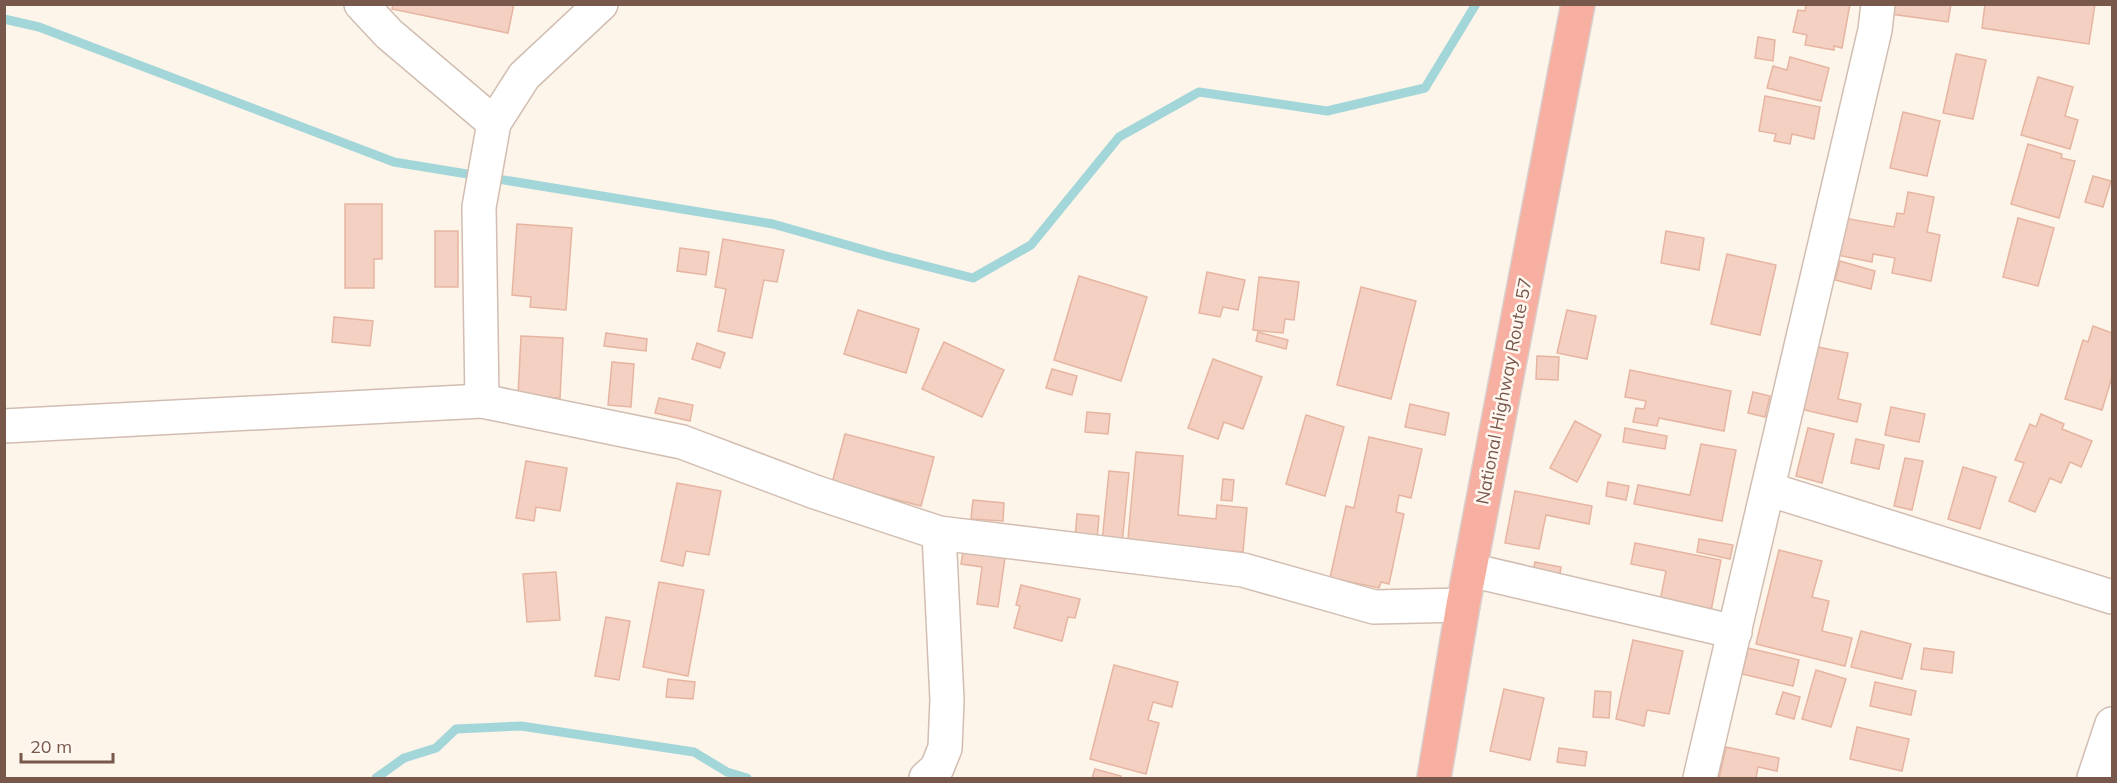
<svg xmlns="http://www.w3.org/2000/svg" width="2117" height="783" font-family="Mulish,sans-serif">
<style>
.lines{fill:none;stroke-linecap:round;stroke-linejoin:round}
.stream{stroke:#a3d6d9;stroke-width:9}
.building{fill:#f3d0c1;stroke:#e6b5a1;stroke-width:1.5}
.minor-casing{stroke:#d2bdb1;stroke-width:36}
.highway-casing{stroke:#d9d0cd;stroke-width:36}
.minor{stroke:#fff;stroke-width:33}
.highway{stroke:#f7afa1;stroke-width:33}
.labels{text-anchor:middle;stroke-width:5;stroke-linejoin:round;paint-order:stroke}
.street-label{font-size:18px;fill:#79584c;stroke:#fff8f1}
</style>
<rect width="100%" height="100%" fill="#fdf4ea"/>
<g class="lines">
<g class="stream">
<polyline points="4,19 39,27 394,162 773,224 886,256 973,278 1031,245 1119,137 1199,92 1327,111 1425,88 1476,4"/>
<polyline points="376,778 404,758 436,748 456,729 521,726 694,752 727,772 747,778"/>
</g>
</g>
<g class="building">
<polygon points="393,4 514,4 508,33 392,9"/>
<polygon points="1806,4 1850,4 1842,48 1834,46 1834,50 1805,45 1807,35 1793,32 1798,10 1805,11"/>
<polygon points="1893,4 1951,4 1948,22 1891,14"/>
<polygon points="1985,4 2095,4 2089,44 1982,28"/>
<polygon points="1758,37 1775,40 1773,61 1755,58"/>
<polygon points="1956,54 1986,60 1973,119 1943,113"/>
<polygon points="1790,57 1829,68 1821,101 1767,88 1773,66 1787,70"/>
<polygon points="2038,77 2073,87 2065,116 2078,120 2070,149 2021,135"/>
<polygon points="1765,96 1820,107 1814,139 1792,134 1790,144 1774,141 1776,134 1759,131"/>
<polygon points="1903,112 1940,121 1927,176 1890,168"/>
<polygon points="2028,144 2062,154 2061,158 2075,161 2059,218 2011,204"/>
<polygon points="2093,176 2111,181 2103,207 2085,202"/>
<polygon points="1908,192 1934,197 1927,232 1940,235 1931,281 1892,273 1895,258 1873,254 1872,262 1837,255 1844,218 1894,227 1897,213 1904,214"/>
<polygon points="345,204 382,204 382,259 374,259 374,288 345,288"/>
<polygon points="2018,218 2054,228 2038,286 2003,277"/>
<polygon points="517,224 572,228 566,310 530,307 531,297 512,295"/>
<rect x="435" y="231" width="23" height="56"/>
<polygon points="1666,231 1704,238 1699,270 1661,263"/>
<polygon points="723,239 784,250 777,282 764,280 752,338 718,331 726,289 715,287"/>
<polygon points="680,248 709,252 706,275 677,271"/>
<polygon points="1727,254 1776,265 1760,335 1711,324"/>
<polygon points="1840,261 1875,271 1871,289 1835,280"/>
<polygon points="1207,272 1245,280 1238,310 1223,307 1220,317 1199,313"/>
<polygon points="1079,276 1147,297 1121,381 1054,360"/>
<polygon points="1259,277 1299,282 1294,320 1285,319 1283,333 1253,330"/>
<polygon points="1361,287 1416,301 1391,399 1337,385"/>
<polygon points="858,310 919,329 906,373 844,354"/>
<polygon points="1567,310 1596,316 1587,359 1557,353"/>
<polygon points="334,317 373,321 370,346 332,342"/>
<polygon points="2093,326 2112,333 2112,377 2102,410 2065,399 2083,340 2088,342"/>
<polygon points="1258,332 1288,340 1286,349 1256,341"/>
<polygon points="606,333 647,339 646,351 604,346"/>
<polygon points="521,336 563,338 560,398 518,396"/>
<polygon points="944,342 1004,370 982,417 922,389"/>
<polygon points="697,343 725,353 720,368 692,359"/>
<polygon points="1813,346 1848,353 1838,399 1861,404 1857,422 1800,409"/>
<polygon points="1537,356 1559,357 1558,380 1536,379"/>
<polygon points="1213,359 1262,377 1243,429 1224,422 1218,439 1188,428"/>
<polygon points="612,362 634,364 631,407 608,405"/>
<polygon points="1052,369 1077,376 1072,395 1046,388"/>
<polygon points="1630,370 1731,391 1724,431 1659,418 1657,426 1633,422 1636,408 1644,409 1646,401 1625,397"/>
<polygon points="1753,392 1770,396 1765,417 1748,413"/>
<polygon points="659,398 693,405 690,421 655,413"/>
<polygon points="1410,404 1449,413 1445,435 1405,427"/>
<polygon points="1891,407 1925,414 1919,442 1885,435"/>
<polygon points="1087,412 1110,414 1108,434 1085,432"/>
<polygon points="2041,414 2064,424 2062,429 2092,441 2081,467 2070,462 2061,483 2050,478 2035,512 2009,501 2024,463 2015,460 2030,424 2036,427"/>
<polygon points="1306,415 1344,427 1325,496 1286,484"/>
<polygon points="1575,421 1601,435 1577,482 1550,468"/>
<polygon points="1625,428 1667,436 1665,449 1623,442"/>
<polygon points="1808,428 1834,434 1822,483 1796,476"/>
<polygon points="845,434 934,457 921,506 832,483"/>
<polygon points="1369,437 1422,449 1411,498 1399,495 1396,512 1404,514 1389,584 1381,582 1379,588 1330,578 1346,506 1354,508"/>
<polygon points="1856,439 1884,445 1879,469 1851,463"/>
<polygon points="1701,444 1736,450 1722,521 1634,504 1638,485 1690,495"/>
<polygon points="1136,452 1183,456 1178,515 1216,519 1217,505 1247,508 1243,552 1232,551 1231,559 1127,549"/>
<polygon points="1905,458 1923,461 1912,510 1894,506"/>
<polygon points="526,461 567,468 560,511 536,507 534,521 516,518"/>
<polygon points="1963,467 1996,477 1980,529 1948,519"/>
<polygon points="1109,471 1129,473 1122,544 1102,542"/>
<polygon points="1223,479 1234,480 1232,501 1221,500"/>
<polygon points="1608,482 1629,486 1626,500 1606,496"/>
<polygon points="677,483 721,491 709,555 686,551 683,566 661,561"/>
<polygon points="1515,491 1592,506 1589,524 1546,515 1539,549 1505,543"/>
<polygon points="973,500 1004,503 1003,521 971,519"/>
<polygon points="1077,514 1099,516 1097,541 1075,539"/>
<polygon points="1699,539 1733,545 1730,559 1697,552"/>
<polygon points="1635,543 1721,560 1711,611 1660,601 1666,571 1631,564"/>
<polygon points="1779,550 1822,561 1812,597 1829,601 1822,631 1852,638 1845,666 1756,644"/>
<polygon points="963,552 1005,558 998,607 977,604 982,567 961,564"/>
<polygon points="1535,562 1561,567 1559,581 1532,576"/>
<polygon points="556,572 560,620 527,622 523,574"/>
<polygon points="659,582 704,590 688,676 643,667"/>
<polygon points="1021,585 1080,599 1075,618 1068,617 1062,641 1014,628 1020,606 1016,605"/>
<polygon points="606,617 630,621 619,680 595,676"/>
<polygon points="1861,631 1911,644 1902,679 1851,667"/>
<polygon points="1633,640 1683,651 1669,714 1647,710 1644,726 1616,719"/>
<polygon points="1748,648 1799,660 1793,686 1742,674"/>
<polygon points="1924,648 1954,652 1952,673 1921,669"/>
<polygon points="1114,665 1178,682 1172,707 1153,702 1148,720 1159,723 1146,774 1090,759"/>
<polygon points="1816,670 1846,679 1831,727 1802,719"/>
<polygon points="668,679 695,682 693,699 666,697"/>
<polygon points="1875,682 1916,691 1911,715 1870,706"/>
<polygon points="1504,689 1544,698 1530,760 1490,751"/>
<polygon points="1595,691 1611,692 1609,718 1593,717"/>
<polygon points="1783,692 1800,697 1794,719 1776,714"/>
<polygon points="1857,727 1909,739 1902,771 1850,759"/>
<polygon points="1726,747 1779,758 1777,771 1758,767 1756,778 1719,778"/>
<polygon points="1559,748 1587,752 1585,766 1557,762"/>
<polygon points="1095,769 1121,776 1121,778 1092,778"/>
</g>
<g class="lines">
<defs>
<g id="minor">
<polyline points="361,4 389,34 494,123"/>
<polyline points="482,401 479,207 494,123 524,76 601,4"/>
<polyline points="4,426 482,401 682,442 815,492 939,533 1243,570 1374,607 1463,605"/>
<polyline points="1768,489 2112,597"/>
<polyline points="1470,570 1735,632"/>
<polyline points="926,778 937,768 945,748 947,700 939,533"/>
<polyline points="1700,778 1875,30 1878,4"/>
<polyline points="2094,778 2112,724"/>
</g>
<polyline id="highway" points="1434,778 1463,605 1578,4"/>
</defs>
<use href="#minor" class="minor-casing"/>
<use href="#highway" class="highway-casing"/>
<use href="#minor" class="minor"/>
<use href="#highway" class="highway"/>
</g>
<g class="labels">
<g class="street-label">
<text transform="translate(1504 391) rotate(-79)" y="6">National Highway Route 57</text>
</g>
</g>
<rect width="2117" height="783" fill="none" stroke="#79584c" stroke-width="12"/>
<path d="M21 753v9h92v-9" fill="none" stroke="#79584c" stroke-width="3"/>
<text x="30" y="753" font-size="18" fill="#79584c" stroke="#fff8f1" stroke-width="4.5" paint-order="stroke">20 m</text>
</svg>
